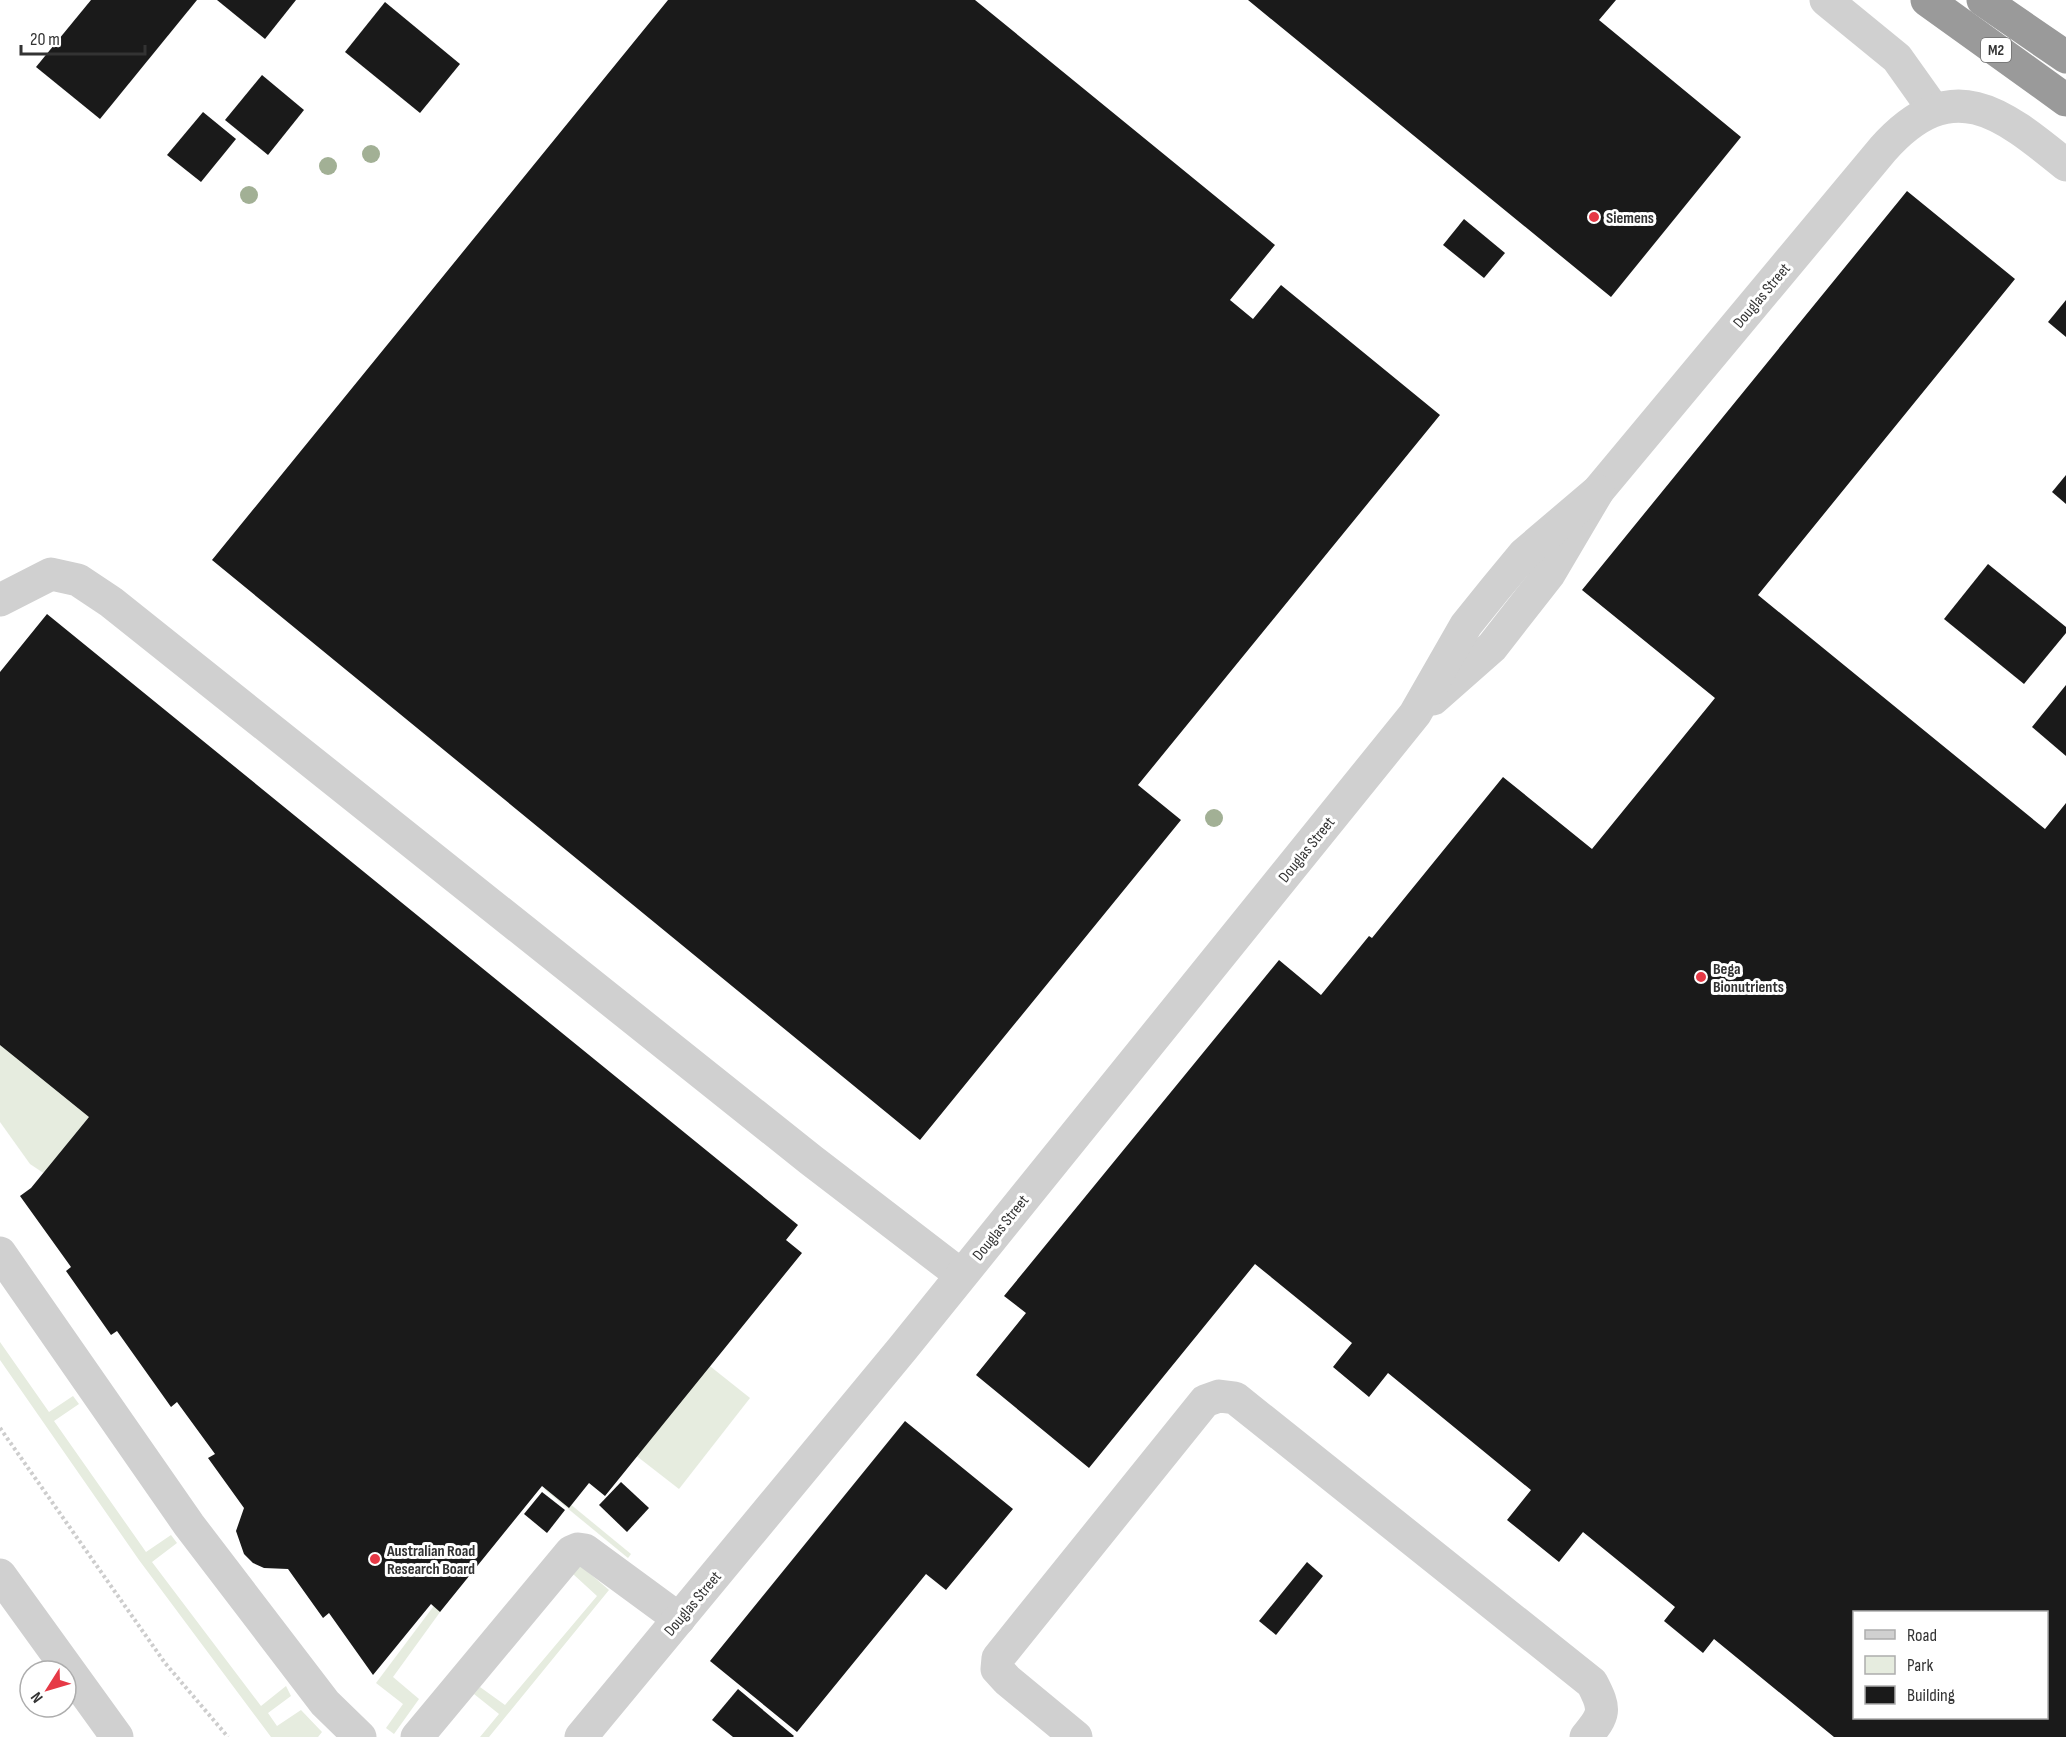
<svg xmlns="http://www.w3.org/2000/svg" width="2066" height="1737" font-family="'Sofia Sans Condensed',sans-serif">
<style>
.green{fill:#e6ecdf}
.building{fill:#1a1a1a;fill-rule:evenodd}
.lines{fill:none;stroke-linecap:round;stroke-linejoin:round}
.path{stroke:#cdcdcd;stroke-width:4;stroke-dasharray:3 3;stroke-linecap:butt}
.minor{stroke:#d0d0d0;stroke-width:33}
.highway{stroke:#9a9a9a;stroke-width:33}
.tree{fill:#a2b095}
.poi-dot{fill:#e63946;stroke:#fff;stroke-width:2}
.labels{text-anchor:middle;stroke-width:6;stroke-linejoin:round;paint-order:stroke}
.shield{fill:#fff;stroke:#707070;stroke-width:1.5}
.shield-label{font-size:15px;font-weight:bold;fill:#333}
.poi-label{font-size:16px;font-weight:bold;fill:#333;stroke:#fff;text-anchor:start}
.street-label{font-size:16px;fill:#333;stroke:#fff}
</style>
<rect width="100%" height="100%" fill="#fff"/>
<g class="green">
<polygon points="0,1037 94,1114 45,1174 30,1164 0,1122"/>
<polygon points="0,1342 49,1412 73,1396 79,1404 54,1421 146,1552 171,1535 177,1543 152,1562 261,1706 286,1686 291,1696 268,1713 277,1726 301,1710 322,1732 318,1737 271,1737 139,1560 0,1360"/>
<polygon points="706,1363 750,1398 679,1489 634,1454"/>
<polygon points="547,1485 631,1554 628,1558 544,1489"/>
<polygon points="580,1565 609,1590 489,1737 480,1737 499,1714 474,1694 480,1687 505,1705 597,1596 573,1574"/>
<polygon points="436,1603 443,1608 393,1677 419,1699 394,1734 386,1728 403,1704 376,1683"/>
</g>
<g class="building">
<polygon points="91,0 197,0 100,119 36,67"/>
<polygon points="217,0 296,0 265,39"/>
<polygon points="668,0 975,0 1275,245 1230,300 1253,319 1281,285 1440,415 1138,785 1181,820 920,1140 212,560"/>
<polygon points="1248,0 1616,0 1599,20 1741,137 1611,297"/>
<polygon points="385,2 460,64 420,113 345,52"/>
<polygon points="262,75 304,110 268,155 225,120"/>
<polygon points="203,112 236,139 201,182 167,155"/>
<path d="M1907 191 2015 279 1758 595 2045 829 2066 803V1737H1834L1714 1639 1703 1653 1664 1621 1675 1607 1583 1532 1559 1562 1507 1520 1531 1490 1388 1373 1369 1397 1333 1367 1352 1343 1255 1264 1089 1468 976 1375 1026 1313 1004 1296 1279 960 1321 995 1369 936 1372 938 1503 777 1592 849 1715 698 1582 590ZM1854 1612H2046V1718H1854Z"/>
<polygon points="1464,219 1505,253 1484,278 1443,245"/>
<polygon points="2066,300 2066,337 2048,322"/>
<polygon points="2066,475 2066,504 2052,492"/>
<polygon points="1988,564 2066,627 2066,633 2024,684 1944,619"/>
<polygon points="47,614 798,1225 786,1240 802,1253 605,1496 589,1483 569,1508 542,1486 440,1612 431,1604 373,1675 329,1613 323,1618 288,1569 264,1568 253,1563 244,1554 236,1531 244,1508 208,1458 215,1454 177,1402 171,1407 117,1331 111,1335 66,1271 71,1267 20,1196 31,1188 89,1117 0,1045 0,672"/>
<polygon points="2066,685 2066,756 2032,727"/>
<polygon points="905,1421 1013,1509 946,1590 926,1574 797,1732 710,1661"/>
<polygon points="621,1482 649,1508 627,1532 599,1505"/>
<polygon points="542,1492 565,1510 547,1533 524,1514"/>
<polygon points="1307,1562 1323,1576 1276,1635 1259,1621"/>
<polygon points="738,1689 794,1736 793,1737 733,1737 712,1720"/>
</g>
<g class="lines">
<polyline class="path" points="0,1428 165,1663 228,1737"/>
<g class="minor">
<polyline points="1826,0 1897,58 1934,110"/>
<polyline points="0,600 51,574 78,580 111,602 811,1160 961,1275"/>
<path d="M1433 699 1492 647 1549 574 1598 491 1883 149C1952 72 2001 112 2066 165"/>
<polyline points="0,1253 189,1525 325,1703 360,1737"/>
<polyline points="0,1575 117,1737"/>
<polyline points="417,1737 571,1552 578,1549 585,1550 679,1619"/>
<polyline points="581,1737 903,1348 1415,714 1466,625 1495,589 1524,554 1598,491"/>
<path d="M1076 1737 1007 1680 997 1669 998 1658 1205 1401 1219 1396 1235 1398 1592 1683C1606 1710 1605 1714 1586 1737"/>
</g>
<g class="highway">
<polyline points="1927,0 2066,100"/>
<polyline points="1983,0 2066,57"/>
</g>
</g>
<g class="tree">
<circle cx="371" cy="154" r="9"/>
<circle cx="328" cy="166" r="9"/>
<circle cx="249" cy="195" r="9"/>
<circle cx="1214" cy="818" r="9"/>
</g>
<g class="poi-dot">
<circle cx="1594" cy="217" r="6"/>
<circle cx="1701" cy="977" r="6"/>
<circle cx="375" cy="1559" r="6"/>
</g>
<g class="labels">
<rect class="shield" x="1981" y="38" width="30" height="24" rx="4.5"/>
<g class="shield-label">
<text x="1996" y="55">M2</text>
</g>
<g class="poi-label">
<text x="1606" y="223">Siemens</text>
<text x="1713" y="974">Bega<tspan x="1713" dy="18">Bionutrients</tspan></text>
<text x="387" y="1556">Australian Road<tspan x="387" dy="18">Research Board</tspan></text>
</g>
<g class="street-label">
<text transform="translate(1761 295) rotate(-50)" y="6">Douglas Street</text>
<text transform="translate(1306 849) rotate(-51)" y="6">Douglas Street</text>
<text transform="translate(1000 1227) rotate(-51)" y="6">Douglas Street</text>
<text transform="translate(692 1603) rotate(-50)" y="6">Douglas Street</text>
</g>
</g>
<rect x="1853" y="1611" width="195" height="108" fill="#ffffff" stroke="#adadad" stroke-width="1.5"/>
<rect x="1865" y="1630" width="30" height="9" fill="#d0d0d0" stroke="#adadad" stroke-width="1.5"/>
<text x="1907" y="1641" font-size="18" fill="#333333">Road</text>
<rect x="1865" y="1656" width="30" height="18" fill="#e6ecdf" stroke="#adadad" stroke-width="1.5"/>
<text x="1907" y="1671" font-size="18" fill="#333333">Park</text>
<rect x="1865" y="1686" width="30" height="18" fill="#1a1a1a" stroke="#adadad" stroke-width="1.5"/>
<text x="1907" y="1701" font-size="18" fill="#333333">Building</text>
<g transform="translate(48 1689) rotate(233)"><circle r="28" fill="#ffffff" stroke="#adadad" stroke-width="1.5"/>
<path d="M0-4.5L10 22L0 15L-10 22Z" fill="#e63946"/>
<text y="-9" font-size="16" font-weight="bold" text-anchor="middle" fill="#333333">N</text>
</g>
<path d="M21 45v9h124v-9" fill="none" stroke="#333333" stroke-width="3"/>
<text x="30" y="45" font-size="18" fill="#333333" stroke="#ffffff" stroke-width="4.5" paint-order="stroke">20 m</text>
</svg>
